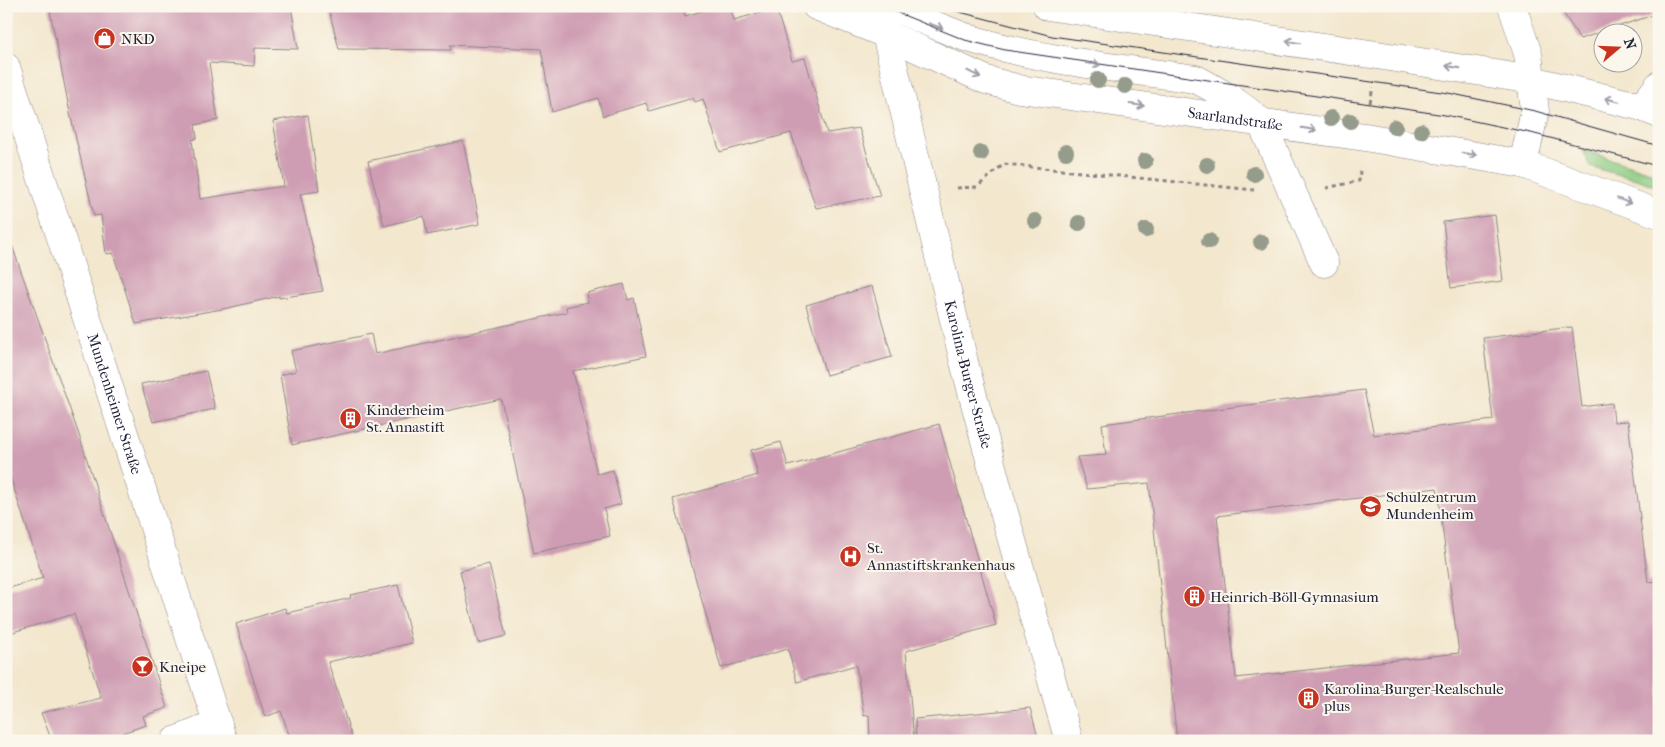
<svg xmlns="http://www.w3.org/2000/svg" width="1665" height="747" font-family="'IM FELL French Canon',serif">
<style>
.green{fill:#8ecc82;stroke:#58775e}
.building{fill:#cf9db3;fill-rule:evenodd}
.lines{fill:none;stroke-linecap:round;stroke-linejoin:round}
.minor-casing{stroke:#8a8484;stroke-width:29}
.path{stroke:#8a8484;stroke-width:3;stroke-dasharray:4 4;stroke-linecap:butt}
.minor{stroke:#fff;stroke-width:28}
.tram{stroke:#22223b;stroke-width:1}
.tree{fill:#959c8b}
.oneway{stroke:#9c9ca7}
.labels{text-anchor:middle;stroke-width:4;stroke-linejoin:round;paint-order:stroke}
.poi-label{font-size:15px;fill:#22223b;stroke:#fbf7ec;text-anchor:start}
.street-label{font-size:15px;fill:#22223b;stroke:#fbf7ec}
</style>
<rect width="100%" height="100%" fill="#fbf7ec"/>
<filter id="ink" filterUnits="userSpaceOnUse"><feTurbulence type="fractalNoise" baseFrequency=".02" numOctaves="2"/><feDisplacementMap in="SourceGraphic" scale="10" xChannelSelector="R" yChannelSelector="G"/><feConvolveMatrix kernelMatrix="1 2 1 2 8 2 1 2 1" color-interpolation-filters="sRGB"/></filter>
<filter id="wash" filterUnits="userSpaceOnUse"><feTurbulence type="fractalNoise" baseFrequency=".0096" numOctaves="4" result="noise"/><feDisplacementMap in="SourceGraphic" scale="20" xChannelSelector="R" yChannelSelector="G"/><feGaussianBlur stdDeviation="1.12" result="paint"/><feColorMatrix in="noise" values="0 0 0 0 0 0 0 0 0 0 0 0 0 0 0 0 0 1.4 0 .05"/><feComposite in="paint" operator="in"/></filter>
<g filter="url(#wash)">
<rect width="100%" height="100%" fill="#f3e7ce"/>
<polygon class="green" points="1583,150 1659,175 1659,188 1640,180 1590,167"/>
<g id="blocks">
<g class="building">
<polygon points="49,6 291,6 298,49 255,48 254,66 209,63 218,120 195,125 197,138 192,140 200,199 284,186 273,121 308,115 319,191 300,194 323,291 279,298 279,296 228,308 136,324 113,253 106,254 101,215 94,216 70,113"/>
<polygon points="328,6 683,6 685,16 718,6 730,6 734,20 776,8 792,61 805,58 827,133 859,128 880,196 816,208 791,133 720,152 703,99 695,102 693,98 649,111 646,103 603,116 598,98 552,112 541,49 450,45 451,50 339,49"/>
<polygon points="1559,6 1659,6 1659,13 1580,39"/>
<polygon points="463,141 480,224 427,235 424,216 384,226 368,161"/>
<polygon points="1495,215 1503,281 1451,288 1443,222"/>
<polygon points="10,240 78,432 167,708 143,716 146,725 122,733 126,741 52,741 41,713 101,698 74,614 6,634 6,589 43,578 6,464 6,241"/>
<polygon points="624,284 628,300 634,298 646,356 573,371 597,474 613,470 621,504 604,509 610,536 534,553 501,399 292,445 280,375 296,371 291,351 371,334 375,354 567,312 566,307 588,302 586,293"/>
<polygon points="872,286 892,357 826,375 806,305"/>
<path d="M1572 327 1582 407 1612 403 1614 422 1628 421 1648 582 1659 581V741H1177L1149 483 1087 489 1077 457 1106 455 1102 424 1364 390 1374 435 1493 420 1483 338ZM1437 488 1459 653 1236 678 1217 516Z"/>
<polygon points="206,371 215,409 153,422 141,384"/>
<polygon points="939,424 996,625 906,651 914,741 870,741 869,715 864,716 856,665 797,682 788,649 721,668 673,499 758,475 751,450 781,442 788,466"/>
<polygon points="489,564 506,636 478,643 460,571"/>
<polygon points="398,585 412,643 328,662 353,741 291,741 281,711 265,717 236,624 285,608 287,613 351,598 350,595"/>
<polygon points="1030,708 1039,741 916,741 915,719"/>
</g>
</g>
</g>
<g filter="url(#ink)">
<use href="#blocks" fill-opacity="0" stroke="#8a8484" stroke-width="1"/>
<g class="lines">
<defs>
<g id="minor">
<path id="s1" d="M816 6 886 34 986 80 1019 89 1365 137 1523 164 1659 214"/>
<path id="s2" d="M876 6 886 34 964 362 1004 512 1069 741"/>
<path d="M891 6C916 17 942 29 968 38 1042 61 1120 68 1196 79 1220 92 1241 104 1261 122L1324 263"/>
<polyline points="1047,6 1377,55 1532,80 1642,107 1659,114"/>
<polyline points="1512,6 1528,54 1535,111 1523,164"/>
<path id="s3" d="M6 67 223 741"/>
<polyline points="1642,107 1659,85"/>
<polyline points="175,741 218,724"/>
</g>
</defs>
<use href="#minor" class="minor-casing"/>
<g class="path">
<polyline points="1370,103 1373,87"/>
<polyline points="957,188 977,187 1004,164 1254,190"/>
<polyline points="1326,188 1359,181 1360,171"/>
</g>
<use href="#minor" class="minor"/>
<g class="tram">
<polyline points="881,6 965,40 1005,50 1445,115 1531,133 1646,163 1659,167"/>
<polyline points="941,6 952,10 1052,36 1448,93 1535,111 1659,146"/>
</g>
</g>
<g class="tree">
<circle cx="1098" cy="80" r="8"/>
<circle cx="1125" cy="86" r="8"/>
<circle cx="1331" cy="118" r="8"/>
<circle cx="1350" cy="121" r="8"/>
<circle cx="1395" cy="127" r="8"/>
<circle cx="1421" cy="131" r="8"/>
<circle cx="1066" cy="152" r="8"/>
<circle cx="981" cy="153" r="8"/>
<circle cx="1145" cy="161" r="8"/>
<circle cx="1207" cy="165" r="8"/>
<circle cx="1254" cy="174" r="8"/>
<circle cx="1035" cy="221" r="8"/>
<circle cx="1079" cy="223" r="8"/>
<circle cx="1146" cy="230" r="8"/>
<circle cx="1209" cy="241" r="8"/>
<circle cx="1261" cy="242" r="8"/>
</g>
<defs><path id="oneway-shaft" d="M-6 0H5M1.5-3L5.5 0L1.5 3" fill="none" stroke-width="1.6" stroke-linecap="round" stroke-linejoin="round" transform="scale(1.25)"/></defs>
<g class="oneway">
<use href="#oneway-shaft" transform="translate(936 26) rotate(21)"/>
<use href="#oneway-shaft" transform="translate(1293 42) rotate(-171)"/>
<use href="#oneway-shaft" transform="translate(1093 64) rotate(8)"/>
<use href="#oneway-shaft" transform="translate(1453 67) rotate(-171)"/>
<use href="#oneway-shaft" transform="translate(974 74) rotate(26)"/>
<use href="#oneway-shaft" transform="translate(1612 100) rotate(-166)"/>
<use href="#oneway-shaft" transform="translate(1137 105) rotate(8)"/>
<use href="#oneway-shaft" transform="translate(1309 129) rotate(9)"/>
<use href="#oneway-shaft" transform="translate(1469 154) rotate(10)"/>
<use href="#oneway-shaft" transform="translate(1624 201) rotate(20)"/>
</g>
</g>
<defs>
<symbol id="shop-disc" viewBox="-11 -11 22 22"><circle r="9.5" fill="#c8321e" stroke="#fbf7ec"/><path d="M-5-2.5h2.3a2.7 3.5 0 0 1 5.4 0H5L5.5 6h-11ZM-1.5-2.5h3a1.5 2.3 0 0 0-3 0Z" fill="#fff"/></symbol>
<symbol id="building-disc" viewBox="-11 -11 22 22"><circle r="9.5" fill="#c8321e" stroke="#fbf7ec"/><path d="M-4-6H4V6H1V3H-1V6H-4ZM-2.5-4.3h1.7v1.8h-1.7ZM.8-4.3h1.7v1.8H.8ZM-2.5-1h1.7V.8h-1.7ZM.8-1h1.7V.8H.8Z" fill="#fff"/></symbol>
<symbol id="school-disc" viewBox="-11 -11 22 22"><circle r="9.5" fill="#c8321e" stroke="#fbf7ec"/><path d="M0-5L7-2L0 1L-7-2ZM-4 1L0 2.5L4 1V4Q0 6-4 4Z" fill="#fff"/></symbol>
<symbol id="hospital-disc" viewBox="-11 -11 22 22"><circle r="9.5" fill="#c8321e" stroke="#fbf7ec"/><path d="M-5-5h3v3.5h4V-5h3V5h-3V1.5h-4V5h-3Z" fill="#fff"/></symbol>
<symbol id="bar-disc" viewBox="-11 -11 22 22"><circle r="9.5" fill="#c8321e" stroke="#fbf7ec"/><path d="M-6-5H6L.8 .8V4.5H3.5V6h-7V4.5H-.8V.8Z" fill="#fff"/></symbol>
</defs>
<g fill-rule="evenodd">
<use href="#shop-disc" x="92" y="26" width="25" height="25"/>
<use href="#building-disc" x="338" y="406" width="25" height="25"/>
<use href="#school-disc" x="1358" y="494" width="25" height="25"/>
<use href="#hospital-disc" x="838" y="544" width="25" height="25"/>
<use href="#building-disc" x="1182" y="584" width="25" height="25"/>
<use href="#bar-disc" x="130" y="654" width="25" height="25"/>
<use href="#building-disc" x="1296" y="686" width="25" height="25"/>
</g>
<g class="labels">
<g class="poi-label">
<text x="121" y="44">NKD</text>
<text x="366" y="415">Kinderheim<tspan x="366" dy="17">St. Annastift</tspan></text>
<text x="1386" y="502">Schulzentrum<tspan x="1386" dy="17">Mundenheim</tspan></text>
<text x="867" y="553">St.<tspan x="867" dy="17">Annastiftskrankenhaus</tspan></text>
<text x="1210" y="602">Heinrich-Böll-Gymnasium</text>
<text x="159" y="672">Kneipe</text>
<text x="1324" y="694">Karolina-Burger-Realschule<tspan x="1324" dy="17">plus</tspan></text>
</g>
<g class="street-label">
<text dy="5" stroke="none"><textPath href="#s1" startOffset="438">Saarlandstraße</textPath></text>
<text dy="5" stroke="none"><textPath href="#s2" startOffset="380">Karolina-Burger-Straße</textPath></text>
<text dy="5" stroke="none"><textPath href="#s3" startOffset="354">Mundenheimer Straße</textPath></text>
</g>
</g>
<rect width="1665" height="747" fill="none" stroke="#fbf7ec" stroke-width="25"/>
<g transform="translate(1618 48) rotate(71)"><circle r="24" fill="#fbf7ec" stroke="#a4a2a5"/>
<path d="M0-4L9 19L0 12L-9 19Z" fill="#c8321e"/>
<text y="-8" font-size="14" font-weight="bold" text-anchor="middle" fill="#22223b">N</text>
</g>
</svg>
